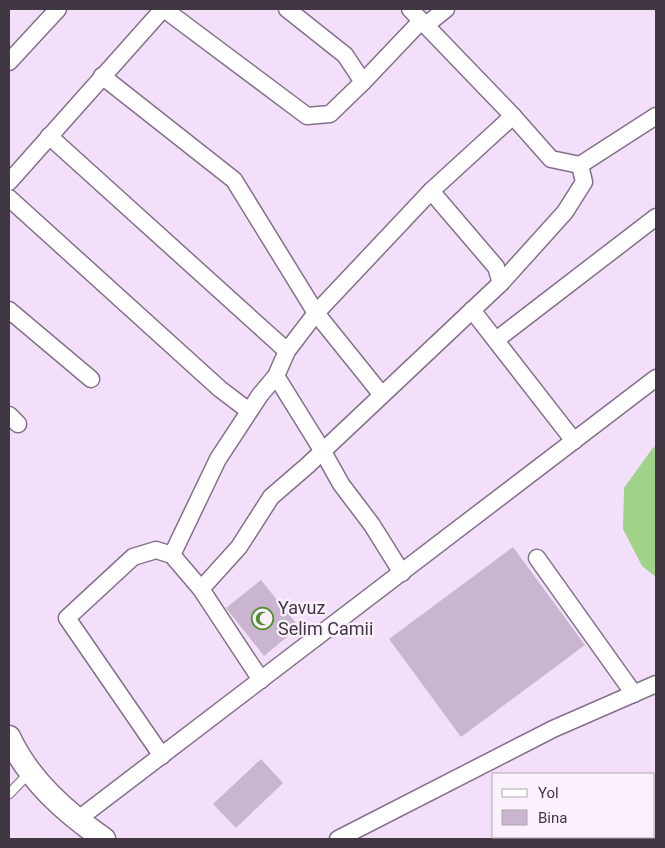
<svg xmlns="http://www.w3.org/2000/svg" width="665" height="848" font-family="Roboto,sans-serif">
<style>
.green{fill:#a0d389}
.building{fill:#c9b5d0}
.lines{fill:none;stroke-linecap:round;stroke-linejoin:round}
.service-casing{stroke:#837089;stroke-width:11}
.minor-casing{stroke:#837089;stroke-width:19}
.secondary-casing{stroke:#837089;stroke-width:25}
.service{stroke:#fff;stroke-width:9}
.minor{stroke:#fff;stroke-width:16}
.secondary{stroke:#fff;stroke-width:22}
.labels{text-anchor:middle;stroke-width:4.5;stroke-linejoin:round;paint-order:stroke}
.poi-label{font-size:18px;fill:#403742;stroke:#faf1fd;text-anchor:start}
</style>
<rect width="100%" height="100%" fill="#f4dffb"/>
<polygon class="green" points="656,446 656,577 642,566 623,529 624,488 652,449"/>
<g class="building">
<polygon points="513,547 585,645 461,737 389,639"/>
<polygon points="261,580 299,627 264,656 226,608"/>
<polygon points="261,759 283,783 236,828 213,804"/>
</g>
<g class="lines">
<defs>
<polyline id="service" points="9,794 31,771"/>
<g id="minor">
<polyline points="164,9 307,116 330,114 363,82 345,55 287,9"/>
<polyline points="410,9 513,116 551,159 580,165 656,116"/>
<polyline points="426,25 446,9"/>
<polyline points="9,62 58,9"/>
<polyline points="102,76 234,180 316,313 382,395"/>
<polyline points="363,82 421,21"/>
<polyline points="49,136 287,351"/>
<polyline points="9,182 163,9"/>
<polyline points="9,198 220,389 249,411"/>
<polyline points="501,283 565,212 584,182 580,165"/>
<polyline points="9,310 91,379"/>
<polyline points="472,310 574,441"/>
<polyline points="496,340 656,217"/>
<polyline points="276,376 322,450 341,484 372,525 402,573"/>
<polyline points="9,415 18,424"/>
<polyline points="172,555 218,459 260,395 276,376 287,351 316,313 431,191 513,116"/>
<polyline points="537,558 634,694"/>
<polyline points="201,589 239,547 271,497 308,465 501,283 496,267 431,191"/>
<polyline points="162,756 67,618 133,557 156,550 172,555 201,589 261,680"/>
<polyline points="77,820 656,378"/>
<polyline points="338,839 553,729 656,684"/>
</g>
<path id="secondary" d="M9 737C29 780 65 812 104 839"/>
</defs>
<use href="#service" class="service-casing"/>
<use href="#minor" class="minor-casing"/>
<use href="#secondary" class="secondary-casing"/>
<use href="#service" class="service"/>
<use href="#minor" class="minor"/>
<use href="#secondary" class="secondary"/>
</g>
<defs>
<symbol id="mosque-ring" viewBox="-11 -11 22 22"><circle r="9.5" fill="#faf1fd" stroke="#508e2e" stroke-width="1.5"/><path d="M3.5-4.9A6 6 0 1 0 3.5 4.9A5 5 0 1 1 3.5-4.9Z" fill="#508e2e"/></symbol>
</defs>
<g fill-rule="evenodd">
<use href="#mosque-ring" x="250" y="606" width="25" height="25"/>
</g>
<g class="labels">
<g class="poi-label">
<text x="278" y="614">Yavuz<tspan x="278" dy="21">Selim Camii</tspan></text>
</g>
</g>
<rect width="665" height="848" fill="none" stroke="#403742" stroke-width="20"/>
<rect x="492" y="773" width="162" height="65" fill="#faf1fd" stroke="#b0a7b2"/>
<rect x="502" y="789" width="25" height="8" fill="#ffffff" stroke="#b0a7b2"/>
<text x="538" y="798" font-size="15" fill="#403742">Yol</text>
<rect x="502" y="810" width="25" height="15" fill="#c9b5d0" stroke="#b0a7b2"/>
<text x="538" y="823" font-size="15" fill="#403742">Bina</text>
</svg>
